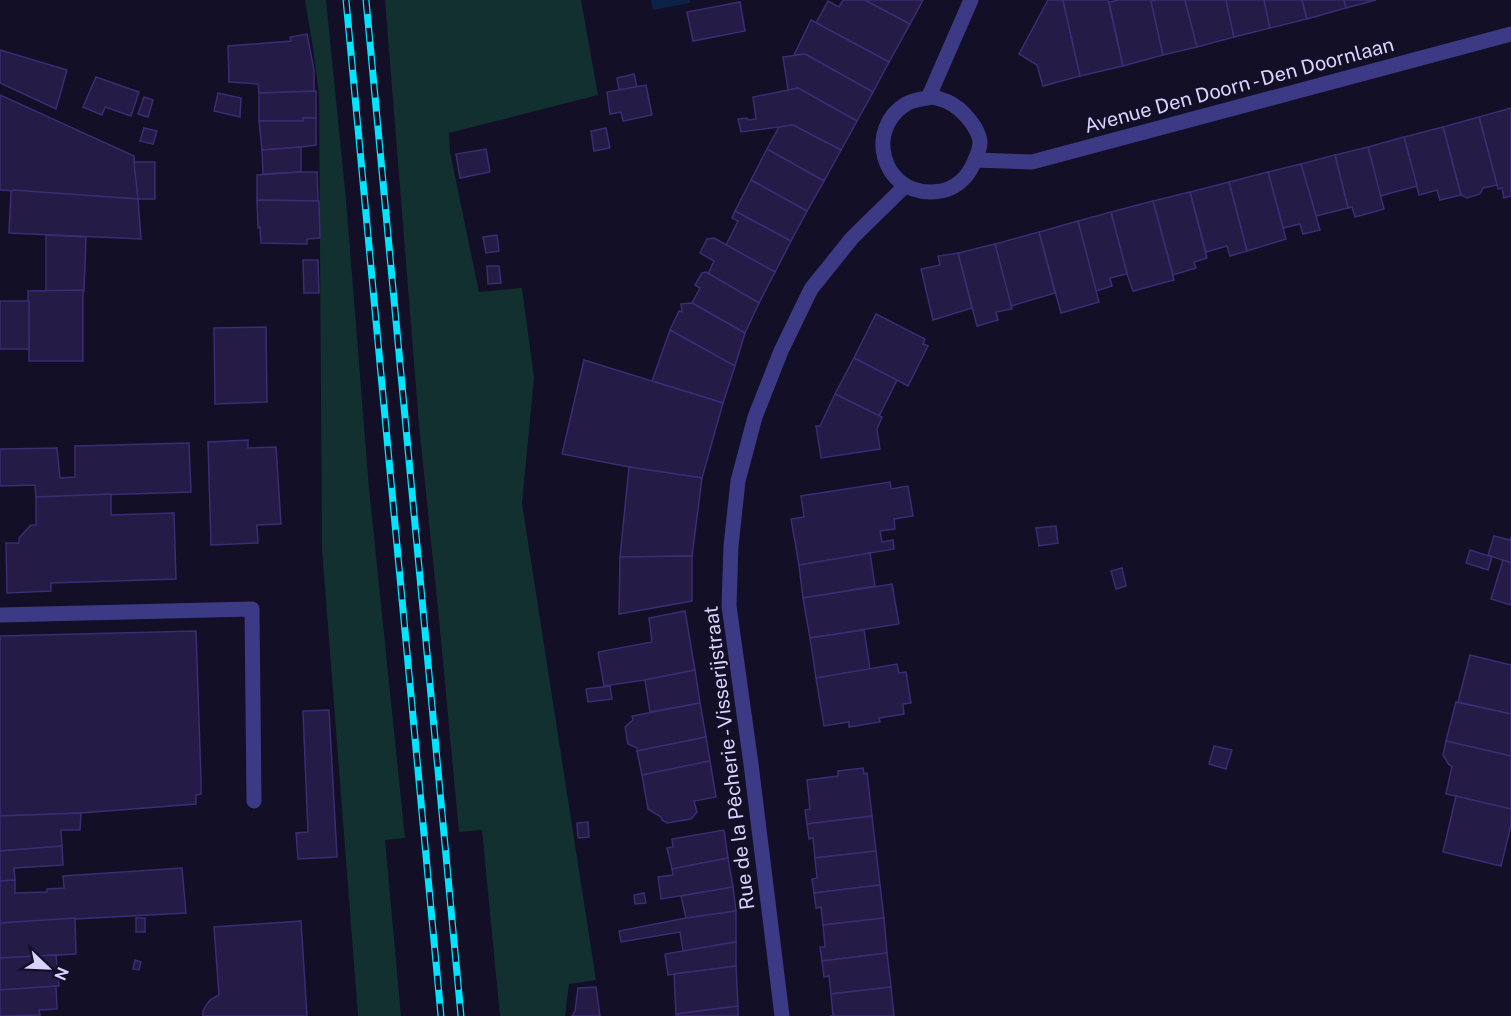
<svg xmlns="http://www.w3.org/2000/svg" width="1511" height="1016" font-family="'Public Sans',sans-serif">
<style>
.green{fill:#12302f}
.water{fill:#0c2248}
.building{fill:#241b47;stroke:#3b2d73;stroke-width:1.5}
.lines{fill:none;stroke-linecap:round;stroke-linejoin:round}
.lane{stroke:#3d3a85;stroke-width:15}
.street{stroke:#3d3a85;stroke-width:15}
.rail-casing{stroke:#00e5ff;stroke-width:7}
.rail{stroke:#130f26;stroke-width:4.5;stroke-dasharray:14;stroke-linecap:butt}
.labels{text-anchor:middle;stroke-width:4.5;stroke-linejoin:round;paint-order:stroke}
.street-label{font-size:20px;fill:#d9d4ff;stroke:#130f26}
</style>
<rect width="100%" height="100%" fill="#130f26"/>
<g class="green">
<polygon points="305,0 326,0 346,200 369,488 405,838 385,840 401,1016 358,1016 322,549 319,95 313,48"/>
<polygon points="385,0 581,0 598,95 449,133 450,152 479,292 522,288 534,378 522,503 596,980 569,984 565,1016 500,1016 482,830 459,832 439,619 419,425"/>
</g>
<polygon class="water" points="651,0 690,0 690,3 653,10"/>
<g class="building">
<polygon points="843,0 865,0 910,24 889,62 816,23 828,1 839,7"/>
<polygon points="865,0 923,0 910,24"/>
<polygon points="1048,0 1063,0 1080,76 1043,86 1037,65 1019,54"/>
<polygon points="1063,0 1108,0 1123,66 1080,76"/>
<polygon points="1119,0 1151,0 1163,55 1123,66 1109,2"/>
<polygon points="1156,0 1185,0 1197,47 1163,55 1151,1"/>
<polygon points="1185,0 1226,0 1234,37 1197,47"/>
<polygon points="1226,0 1264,0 1270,28 1234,37"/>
<polygon points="1264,0 1302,0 1307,19 1270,28"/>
<polygon points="1302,0 1344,0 1346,8 1307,19"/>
<polygon points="1344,0 1376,0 1346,8"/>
<polygon points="740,2 745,31 693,41 687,12"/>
<polygon points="811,20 889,62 873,92 805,54 794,55"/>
<polygon points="307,34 314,70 314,92 259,93 258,84 229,82 228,46 291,41 290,37"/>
<polygon points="0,50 67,70 56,109 0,83"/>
<polygon points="805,54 873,92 857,121 798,88 788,90 783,57"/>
<polygon points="634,74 637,87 619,90 617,78"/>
<polygon points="96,77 139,92 131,116 105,107 102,115 83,107"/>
<polygon points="646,85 652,115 623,121 621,112 610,114 607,92"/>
<polygon points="798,88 857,121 841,150 793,125 741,132 738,119 747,118 748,120 756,119 753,97"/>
<polygon points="316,91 316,118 303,118 303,121 259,121 259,93"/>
<polygon points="218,93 241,98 240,117 214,111"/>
<polygon points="0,95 134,156 138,199 0,190"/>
<polygon points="144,97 153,100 148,117 138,114"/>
<polygon points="1511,108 1511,196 1504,198 1502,188 1498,189 1479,117"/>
<polygon points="1479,117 1497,185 1483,188 1480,194 1467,198 1461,195 1443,127"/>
<polygon points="303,118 316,118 316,145 301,147 262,150 259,121 303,121"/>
<polygon points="793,125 841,150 824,181 767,149 779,127"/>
<polygon points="1443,127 1461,195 1440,200 1437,190 1419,195 1404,137"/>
<polygon points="144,128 157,131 153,144 140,141"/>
<polygon points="606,128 610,148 594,151 591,131"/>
<polygon points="1404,137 1417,186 1380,196 1368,147"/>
<polygon points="301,147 301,172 263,174 262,150"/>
<polygon points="1368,147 1384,209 1355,217 1352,207 1348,208 1335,155"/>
<polygon points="486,149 490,172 460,178 456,154"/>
<polygon points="767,149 824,181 807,211 751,180"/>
<polygon points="1335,155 1348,208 1316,216 1301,164"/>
<polygon points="134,162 155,162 155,199 138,199"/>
<polygon points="1301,164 1320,230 1303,234 1300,224 1283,228 1268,172"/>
<polygon points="301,172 317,172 318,201 257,200 257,175"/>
<polygon points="1268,172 1286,239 1247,251 1229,182"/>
<polygon points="751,180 807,211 791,241 735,211"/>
<polygon points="1229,182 1247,251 1230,256 1227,246 1206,252 1190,192"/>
<polygon points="13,190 138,199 141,239 9,233 11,192"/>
<polygon points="1190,192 1207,258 1194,262 1196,268 1173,275 1153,201"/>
<polygon points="257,200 319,201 320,238 307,239 307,244 261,243 260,227 258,228"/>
<polygon points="1153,201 1174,280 1133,291 1127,274 1111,212"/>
<polygon points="735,211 791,241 775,272 726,245 738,221 732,218"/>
<polygon points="1111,212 1127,274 1110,278 1112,286 1096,291 1078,221"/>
<polygon points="1078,221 1099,302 1061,313 1039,232"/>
<polygon points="1039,232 1055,293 1011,306 995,244"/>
<polygon points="46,235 86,237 84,291 46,291"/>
<polygon points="497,235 499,251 486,253 483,237"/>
<polygon points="714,238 775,272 759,303 708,274 714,261 700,253 707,239"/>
<polygon points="995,244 1012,309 996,312 998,320 977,326 958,253"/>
<polygon points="958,253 972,308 933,320 921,269 940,265 938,256"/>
<polygon points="303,260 318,260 319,293 304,293"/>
<polygon points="487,266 499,266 501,283 488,284"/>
<polygon points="706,272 759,303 745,333 692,303 700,288 695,285 702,273"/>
<polygon points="83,290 83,361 29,361 28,291"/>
<rect x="0" y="301" width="29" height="48"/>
<polygon points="692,303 745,333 735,366 670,330 679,311 682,312 681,304"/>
<polygon points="876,314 925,339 923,344 928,346 908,386 854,358"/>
<polygon points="266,327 267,402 215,404 214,328"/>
<polygon points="670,330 735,366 723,403 652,381"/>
<polygon points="854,358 897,380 879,416 835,394"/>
<polygon points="584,360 723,403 702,478 629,467 562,454"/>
<polygon points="835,394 882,417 877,429 880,449 821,458 816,426 820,426"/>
<polygon points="248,440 248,448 276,447 281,524 257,525 258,543 211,545 208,442"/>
<polygon points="189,443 191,492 36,497 35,485 0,486 0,449 57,448 60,478 75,477 75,446"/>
<polygon points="629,467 702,478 692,556 620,557"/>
<polygon points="890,482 891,489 908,486 913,516 894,519 895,529 880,531 882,542 893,540 894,549 799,565 791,519 804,517 801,496"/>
<polygon points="111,494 111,515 174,513 176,579 51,583 51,591 7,593 6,543 19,543 19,538 31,525 36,525 36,497"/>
<polygon points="1056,526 1058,543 1039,546 1036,528"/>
<polygon points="1494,536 1510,540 1511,537 1511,563 1488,555"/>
<polygon points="1470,550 1492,557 1488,570 1466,563"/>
<polygon points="870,553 875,586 803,598 799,565"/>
<polygon points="692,556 692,601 619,614 620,557"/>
<polygon points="1503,560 1511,563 1511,605 1491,599"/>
<polygon points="1122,568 1126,586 1116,589 1111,571"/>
<polygon points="892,584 899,624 810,638 803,598"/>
<polygon points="685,611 695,670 645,680 604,686 598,652 652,642 649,618"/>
<polygon points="864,630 870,669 816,678 810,638"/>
<polygon points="196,631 201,780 201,794 196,795 196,804 81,813 0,816 0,636"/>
<polygon points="1470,655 1511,665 1511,714 1458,702"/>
<polygon points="897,664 899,673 906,672 911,703 903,704 904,714 879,718 880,722 849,727 849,722 824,726 816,678"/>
<polygon points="695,670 700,703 650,712 645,680"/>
<polygon points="610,686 612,699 588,702 586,689"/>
<polygon points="1456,702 1511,714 1511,756 1446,741"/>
<polygon points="700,703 706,737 637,751 637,748 628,744 625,727 633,720 632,716"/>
<polygon points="329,710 337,857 298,859 296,833 308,832 303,711"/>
<polygon points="706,737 710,761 642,775 637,751"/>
<polygon points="1446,741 1511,756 1511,809 1446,794 1452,766 1449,765 1443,755"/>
<polygon points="1214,746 1232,750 1226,769 1209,764"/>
<polygon points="710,761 716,797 694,801 697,812 691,819 667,823 662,820 661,817 648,809 642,775"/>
<polygon points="863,768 864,774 867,773 872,816 807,824 805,810 810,809 807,780 838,776 838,771"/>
<polygon points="1456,796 1511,809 1511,825 1501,866 1443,852"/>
<polygon points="81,813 80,830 61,830 62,846 0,851 0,816"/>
<polygon points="872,816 876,851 815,858 813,838 809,839 807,824"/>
<polygon points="588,822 589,837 578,838 577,823"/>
<polygon points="724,830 728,858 672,869 667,848 673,847 672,839"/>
<polygon points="62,846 63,865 14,868 15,880 0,881 0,851"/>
<polygon points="876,851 880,885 814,893 812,879 817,878 815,858"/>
<polygon points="728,858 733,887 661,899 658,877 673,875 672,869"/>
<polygon points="182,868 186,913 0,923 0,881 15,880 15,893 47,892 47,889 64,888 63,876"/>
<polygon points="880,885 884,918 823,925 821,907 816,908 814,893"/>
<polygon points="733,887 736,911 686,918 681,896"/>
<polygon points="644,893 646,903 635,904 634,895"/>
<polygon points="736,911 736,942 683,951 680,932 621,942 619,931 686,918"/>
<polygon points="75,918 76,954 0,958 0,923"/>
<rect x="136" y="918" width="9" height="14"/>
<polygon points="884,918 887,953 822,961 820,947 825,947 823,925"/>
<polygon points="301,921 307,1016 203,1016 203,1011 207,1004 210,1000 219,995 214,927"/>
<polygon points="736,942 736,966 668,975 665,954"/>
<polygon points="887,953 891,987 831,994 829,976 824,977 822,961"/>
<polygon points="56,955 59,986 0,990 0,958"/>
<polygon points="135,960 141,962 139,970 133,969"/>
<polygon points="736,966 738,1006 676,1014 674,974"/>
<polygon points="56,986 57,1009 39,1010 40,1015 0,1016 0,990"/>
<polygon points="596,987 600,1016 572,1016 575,1011 578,988"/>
<polygon points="891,987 894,1016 830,1016 833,1016 831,994"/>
<polygon points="738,1006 738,1016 676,1016 676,1014"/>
</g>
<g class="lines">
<polyline class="lane" points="0,615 252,609 254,801"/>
<g class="street">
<path d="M933 97C939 99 945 100 950 103 962 109 979 128 980 142 980 151 972 169 966 176 957 187 944 192 930 192 882 192 865 129 906 104 915 99 924 99 933 97Z"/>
<polyline points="938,98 929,96 971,0"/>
<polyline points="975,160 1032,162 1511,34"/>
<polyline points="782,1016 751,764 729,606 731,546 738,481 755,417 781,351 811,289 852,238 905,186"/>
</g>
<defs>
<g id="rail">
<polyline points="346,0 441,1016"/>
<polyline points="366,0 461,1016"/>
</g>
</defs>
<use href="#rail" class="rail-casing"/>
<use href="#rail" class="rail"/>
</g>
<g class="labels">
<g class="street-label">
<text transform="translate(1239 85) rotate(-15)" y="7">Avenue Den Doorn - Den Doornlaan</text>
<text transform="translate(729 758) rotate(-97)" y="7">Rue de la Pêcherie - Visserijstraat</text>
</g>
</g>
<g transform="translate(48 968) rotate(113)" stroke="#130f26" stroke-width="4.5" paint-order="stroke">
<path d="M0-4.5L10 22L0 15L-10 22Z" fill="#d9d4ff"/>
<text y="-9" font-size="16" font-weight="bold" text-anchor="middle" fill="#d9d4ff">N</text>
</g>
</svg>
